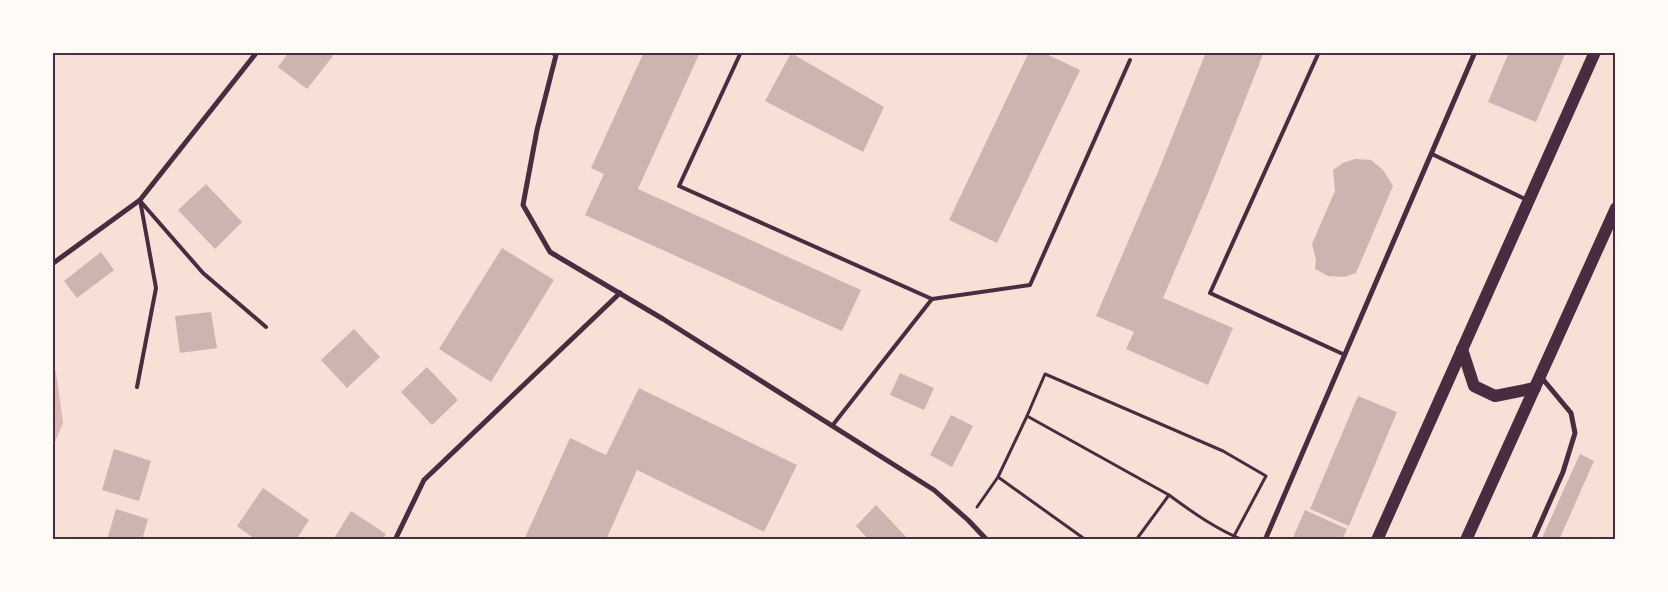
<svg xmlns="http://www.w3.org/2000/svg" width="1668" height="592" font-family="'Work Sans',sans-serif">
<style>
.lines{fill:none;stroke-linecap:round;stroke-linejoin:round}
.stream{stroke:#dcb8b0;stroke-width:8}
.building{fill:#ccb4b1}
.path{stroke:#4a2c40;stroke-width:3}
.service{stroke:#4a2c40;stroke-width:4}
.minor{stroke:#4a2c40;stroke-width:5}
.primary{stroke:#4a2c40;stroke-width:12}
.neatline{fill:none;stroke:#4a2c40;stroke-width:2}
</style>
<rect width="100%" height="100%" fill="#f7e1d7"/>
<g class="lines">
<polyline class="stream" points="52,373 59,422 52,439"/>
</g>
<g class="building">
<polygon points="289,52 328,52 333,56 307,89 278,67"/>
<polygon points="644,52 700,52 638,189 861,290 842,331 585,215 604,174 591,168"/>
<polygon points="1029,52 1042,52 1080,70 997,243 949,220"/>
<polygon points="1206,52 1264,52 1208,193 1163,298 1233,328 1208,385 1126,349 1134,332 1096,316 1158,172"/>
<polygon points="1509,52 1566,52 1536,122 1488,102"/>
<polygon points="791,53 884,107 863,152 765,101"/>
<polygon points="1355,159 1371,160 1383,170 1393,186 1356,273 1344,277 1328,276 1315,269 1316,260 1312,244 1335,191 1333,170 1343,163"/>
<polygon points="206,184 242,222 215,249 178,210"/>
<polygon points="502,248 554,280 491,382 439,349"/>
<polygon points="101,252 114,270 77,298 64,281"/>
<polygon points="211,312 217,348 180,353 175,316"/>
<polygon points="354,329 380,357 347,388 321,360"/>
<polygon points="427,367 458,400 432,425 401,392"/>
<polygon points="900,373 934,388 924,410 890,395"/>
<polygon points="639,388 797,465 764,532 637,470 606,540 524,540 570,438 606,455"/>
<polygon points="1358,396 1397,412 1349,526 1310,509"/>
<polygon points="951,415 973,426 952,467 930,455"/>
<polygon points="114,449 151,461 139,501 102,490"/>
<polygon points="1580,454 1594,461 1559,540 1541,540"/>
<polygon points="263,488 309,520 296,540 256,540 237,526"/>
<polygon points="876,505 909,540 869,540 856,526"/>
<polygon points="116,509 148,519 142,540 107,540"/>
<polygon points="1305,510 1347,529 1342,540 1292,540"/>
<polygon points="351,511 386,534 382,540 333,540"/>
</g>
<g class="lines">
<g class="path">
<polyline points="1027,416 1045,374 1223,451 1266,476 1234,536"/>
<path d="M1169 495C1192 512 1216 529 1243 540"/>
<polyline points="977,507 998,477"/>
<polyline points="1086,540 998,477 1027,416 1169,495 1136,540"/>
</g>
<g class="service">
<polyline points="741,52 679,186 932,299"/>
<polyline points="1319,52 1210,293 1345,355"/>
<polyline points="1432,154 1527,200"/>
<polyline points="141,202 203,273 266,327"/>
<polyline points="137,387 156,288 140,200"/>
<polyline points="832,426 932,299 1030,285 1130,60"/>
</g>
<g class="minor">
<polyline points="552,52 556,55 537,130 523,205 550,252 663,319 934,490 968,520 987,540"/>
<polyline points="52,264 140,200 257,52"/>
<polyline points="395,540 424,480 620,293"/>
<polyline points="1265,540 1475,52"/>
<polyline points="1533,540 1563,472 1575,433 1571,413 1541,377"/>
</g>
<g class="primary">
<polyline points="1462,349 1474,386 1495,396 1535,388"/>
<polyline points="1377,540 1595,52"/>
<polyline points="1466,540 1616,208"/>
</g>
</g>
<rect width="1668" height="592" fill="none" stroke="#fffaf5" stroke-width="108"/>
<rect x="54" y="54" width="1560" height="484" class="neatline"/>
</svg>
